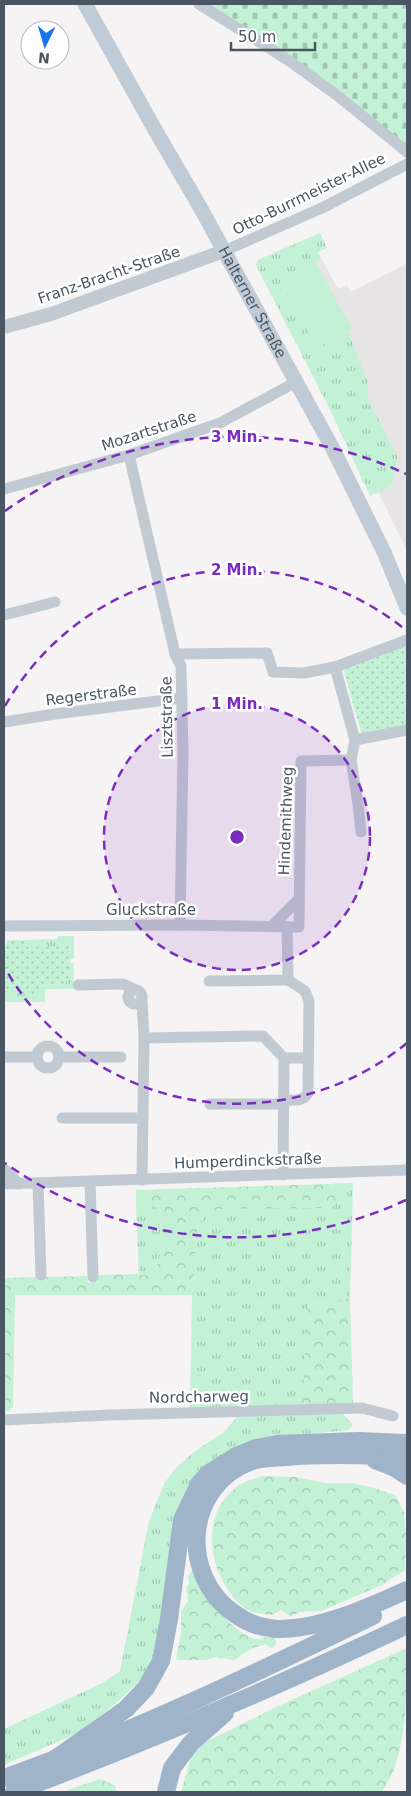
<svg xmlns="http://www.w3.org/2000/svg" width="411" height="1796" font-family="'DejaVu Sans',sans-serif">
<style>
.education{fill:#e6e4e5}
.grass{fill:url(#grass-tufts)}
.forest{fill:url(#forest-crowns)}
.cemetery{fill:url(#cemetery-stones)}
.park{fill:url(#park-dots)}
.pitch{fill:#c3f1d5}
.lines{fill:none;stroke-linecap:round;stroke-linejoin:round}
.minor{stroke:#c1cad2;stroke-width:11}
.tertiary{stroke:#c1cad2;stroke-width:14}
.secondary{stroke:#c1cbd6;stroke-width:15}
.trunk{stroke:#9fb4c9;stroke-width:18}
.ring{fill:none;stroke:#7b2cbf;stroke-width:2.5;stroke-dasharray:9 6}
.labels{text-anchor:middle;stroke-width:5;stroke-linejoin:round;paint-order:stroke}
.street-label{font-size:15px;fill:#4a5661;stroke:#fff}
.centre{fill:#7b2cbf;stroke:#fff;stroke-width:2.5}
.ring-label{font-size:15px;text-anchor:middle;font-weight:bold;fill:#7b2cbf;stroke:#fff;stroke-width:5;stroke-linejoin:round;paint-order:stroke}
</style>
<defs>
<pattern id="grass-tufts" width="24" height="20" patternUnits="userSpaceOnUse" patternTransform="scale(1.25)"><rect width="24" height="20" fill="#c3f1d5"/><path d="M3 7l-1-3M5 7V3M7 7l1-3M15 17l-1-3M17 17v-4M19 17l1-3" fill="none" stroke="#a0c6b0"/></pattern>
<pattern id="forest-crowns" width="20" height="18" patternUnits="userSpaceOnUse" patternTransform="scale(1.25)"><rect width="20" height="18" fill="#c3f1d5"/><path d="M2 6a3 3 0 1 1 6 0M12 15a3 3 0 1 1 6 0" fill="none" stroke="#a0c6b0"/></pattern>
<pattern id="cemetery-stones" width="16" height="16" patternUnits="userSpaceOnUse" patternTransform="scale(1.25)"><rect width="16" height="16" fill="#c3f1d5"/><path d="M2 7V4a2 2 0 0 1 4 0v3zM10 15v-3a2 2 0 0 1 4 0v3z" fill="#a0c6b0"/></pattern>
<pattern id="park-dots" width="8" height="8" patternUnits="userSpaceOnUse" patternTransform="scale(1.25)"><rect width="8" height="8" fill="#c3f1d5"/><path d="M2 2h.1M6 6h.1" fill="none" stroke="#a0c6b0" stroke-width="1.8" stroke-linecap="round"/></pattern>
</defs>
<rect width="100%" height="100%" fill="#f5f3f3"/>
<polygon class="education" points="312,242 338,289 347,285 351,292 407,264 407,551 268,265"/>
<g class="grass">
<polygon points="320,233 327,248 318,252 321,258 280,280 317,348 348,332 367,380 368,399 397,456 397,461 391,486 370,496 332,414 256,265 258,260 262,258"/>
<polygon points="58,936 74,936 74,959 70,959 70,939 63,947 28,947 26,945 26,940 58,939"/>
<polygon points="70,963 74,963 73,989 45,989 45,1002 4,1002 4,984 5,988 22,994 36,994 45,985 64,984 70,975"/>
<polygon points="353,1183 350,1298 308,1305 343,1414 353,1425 348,1430 278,1437 197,1482 160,1645 143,1678 114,1705 78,1733 4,1765 4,1729 102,1683 120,1671 149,1521 165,1482 177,1467 195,1451 224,1432 237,1417 237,1408 190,1409 192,1295 198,1224 206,1215 216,1210 334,1187 329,1184"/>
<path d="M150 1205 157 1207 160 1214C160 1229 166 1264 150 1273 146 1276 143 1276 139 1274L136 1207Z"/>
</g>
<g class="forest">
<path d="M329 1184C338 1191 341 1196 334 1206L329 1208 225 1209 216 1210 206 1215 198 1224 192 1295H15L13 1407 10 1411 4 1412V1278L87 1276 88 1283 98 1282 97 1275 139 1274C143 1276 146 1276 150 1273 166 1264 160 1229 160 1214L157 1207 150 1205 136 1207V1190Z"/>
<polygon points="350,1298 353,1403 302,1406 308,1305"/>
<path d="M263 1476 295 1477 325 1483H351L371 1487 395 1495 404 1512 406 1535 405 1570 382 1585 321 1611 300 1612 291 1616 281 1610 272 1615C264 1614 249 1613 243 1607 209 1578 197 1515 238 1486 244 1481 255 1479 263 1476Z"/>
<path d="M192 1570C195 1576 197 1583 201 1588 209 1603 239 1637 256 1639 261 1639 269 1636 275 1636L276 1642 274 1647 270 1648 266 1644 253 1648 234 1660 217 1657 206 1660H176L181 1633V1612L188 1601 186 1588 189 1583 188 1576Z"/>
<path d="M407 1648C407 1686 407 1736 393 1772 390 1779 386 1785 382 1792H181L191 1758 204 1743 274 1708Z"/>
<polygon points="100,1779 116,1786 116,1792 62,1792"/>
</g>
<polygon class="cemetery" points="204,4 407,4 407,147"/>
<g class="park">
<polygon points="401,646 407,647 407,726 365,733 361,732 343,668"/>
<path d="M66 939H70V975L64 984 45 985 40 993C28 996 16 995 5 988L4 954 7 940H26V945L28 947H63Z"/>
</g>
<polygon class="pitch" points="315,261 352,329 317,348 280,280"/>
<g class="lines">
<g class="minor">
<polyline points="199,4 288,60 338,96 407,152"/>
<polyline points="224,251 322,208 407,164"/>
<polyline points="129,455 175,654 181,666 183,753 180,925"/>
<polyline points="4,489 129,455 220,423 296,382"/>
<polyline points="4,615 55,602"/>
<polyline points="175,654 267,653 273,672 304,673 335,667 407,640"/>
<polyline points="335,667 355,740 407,730"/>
<polyline points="4,722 55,714 182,698"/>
<polyline points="355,740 351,760 358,804 361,832"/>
<polyline points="4,926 180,925 299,927 301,761 351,760"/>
<polyline points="272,926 299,899"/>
<polyline points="209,981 288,980"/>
<polyline points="78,985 123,984 134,989"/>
<circle cx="135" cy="997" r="7"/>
<polyline points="142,1001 144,1038 142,1180"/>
<polyline points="144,1038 263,1036 284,1058 283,1175"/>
<circle cx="48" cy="1057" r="11"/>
<polyline points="4,1057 36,1057"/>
<polyline points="59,1057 121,1057"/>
<polyline points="284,1058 308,1058"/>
<path d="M284 1100C294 1100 303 1102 308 1093L309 1001 305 991 288 980 287 927"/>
<polyline points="210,1104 284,1104"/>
<polyline points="62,1118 143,1118"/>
<polyline points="4,1169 19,1184"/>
<polyline points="90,1182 93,1277"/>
<polyline points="38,1183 41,1275"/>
<polyline points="4,1184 407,1170"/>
<polyline points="4,1420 110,1415 362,1408 393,1416"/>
</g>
<polyline class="tertiary" points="4,327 51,314 224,251"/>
<path class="secondary" id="s1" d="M85 4 154 128 200 207 333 449 384 552 407 608"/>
<g class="trunk">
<path d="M407 1456C367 1456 326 1453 286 1457 275 1458 263 1458 252 1461 185 1485 178 1575 235 1614 247 1623 262 1628 277 1629 320 1630 369 1607 407 1590"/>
<polyline points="375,1460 393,1467 407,1476"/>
<polyline points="52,1761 126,1709 146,1688 161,1661 169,1619 182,1520 199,1484 209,1473 236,1456 256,1448 277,1444 358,1441 407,1443"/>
<path d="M4 1778C131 1733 252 1675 373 1616"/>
<path d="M14 1792C148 1742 278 1686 407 1625"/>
<polyline points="166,1792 172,1768 191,1743 225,1713"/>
</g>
</g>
<circle cx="237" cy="837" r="133" fill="#7b2cbf" fill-opacity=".12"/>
<g class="ring">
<circle cx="237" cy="837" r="133"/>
<path d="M407 1043A267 267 0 0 1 5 968M5 706A267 267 0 0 1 407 631"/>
<path d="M406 1200A400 400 0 0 1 5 1163M5 511A400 400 0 0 1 406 474"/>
</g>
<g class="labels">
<g class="street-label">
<text transform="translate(309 194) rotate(-26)" y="5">Otto-Burrmeister-Allee</text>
<text transform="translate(109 275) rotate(-19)" y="5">Franz-Bracht-Straße</text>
<text dy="5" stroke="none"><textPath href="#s1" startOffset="342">Halterner Straße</textPath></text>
<text transform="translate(149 431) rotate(-18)" y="5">Mozartstraße</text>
<text transform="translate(91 695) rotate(-7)" y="5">Regerstraße</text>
<text transform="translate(167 717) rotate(-91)" y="5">Lisztstraße</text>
<text transform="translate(286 821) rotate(-88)" y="5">Hindemithweg</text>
<text x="151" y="915">Gluckstraße</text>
<text transform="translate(248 1161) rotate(-2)" y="5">Humperdinckstraße</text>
<text transform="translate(199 1397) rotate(-1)" y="5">Nordcharweg</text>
</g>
</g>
<circle cx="237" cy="837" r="8" class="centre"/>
<g class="ring-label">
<text x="237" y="442">3 Min.</text>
<text x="237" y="575">2 Min.</text>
<text x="237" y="709">1 Min.</text>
</g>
<rect width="411" height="1796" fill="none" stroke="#4a5661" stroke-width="10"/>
<g transform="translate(45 45) rotate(185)"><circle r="24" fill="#ffffff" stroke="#b7bbc0"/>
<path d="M0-4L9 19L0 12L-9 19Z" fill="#1a73e8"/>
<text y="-8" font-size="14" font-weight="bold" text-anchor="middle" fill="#4a5661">N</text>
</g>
<path d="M231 42v8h84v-8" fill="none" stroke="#4a5661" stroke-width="2.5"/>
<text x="238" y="42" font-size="15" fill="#4a5661" stroke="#ffffff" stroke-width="4" paint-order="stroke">50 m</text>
</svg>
